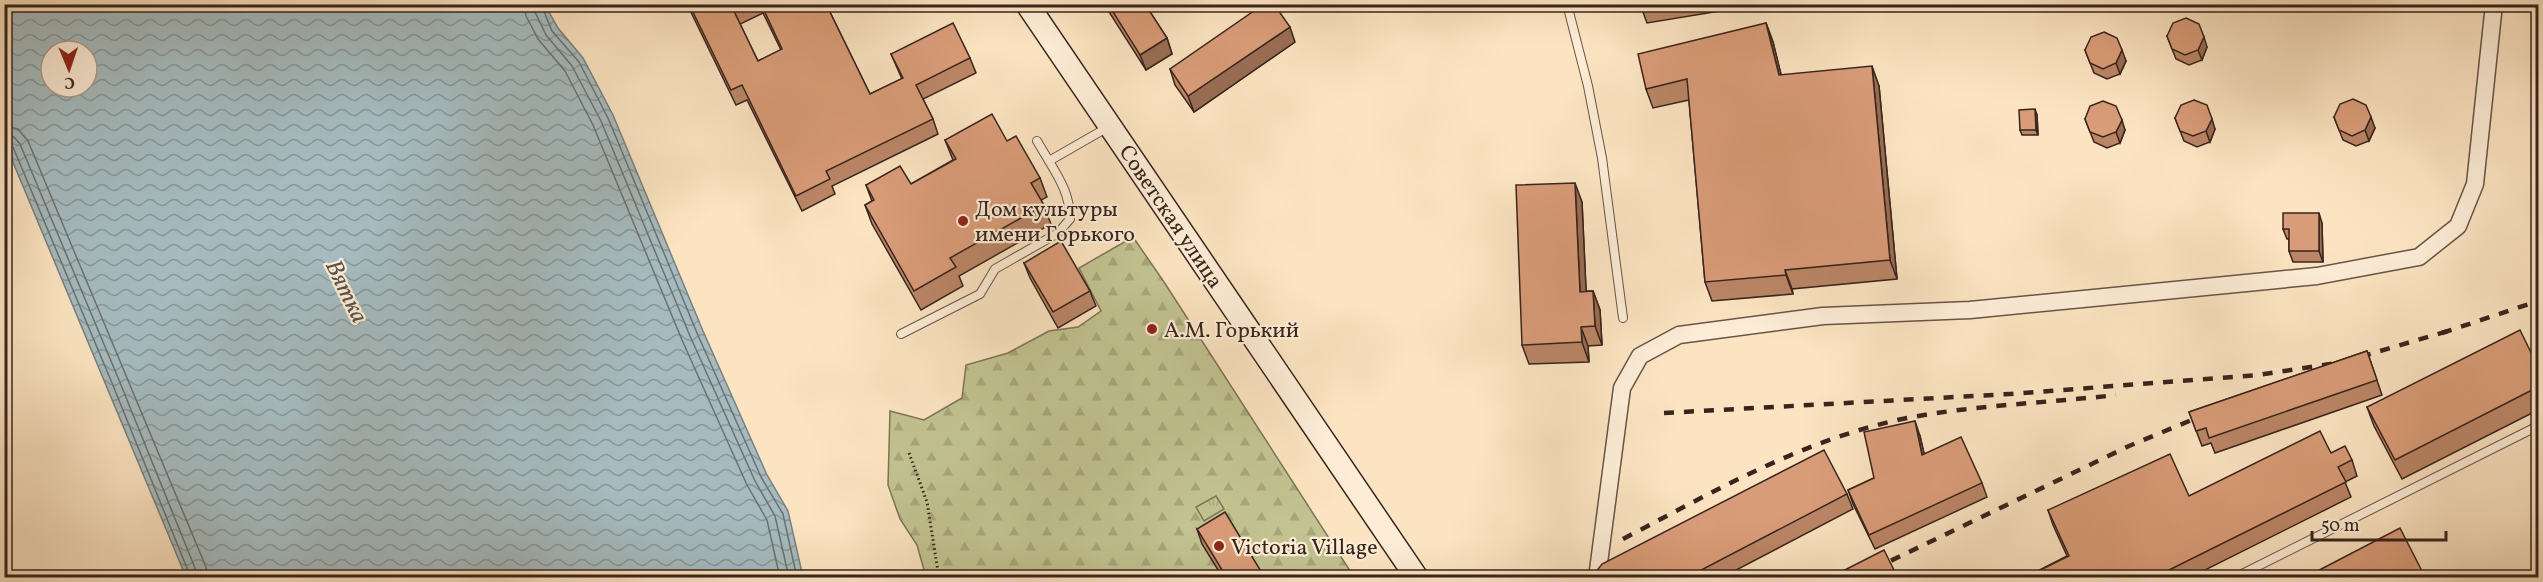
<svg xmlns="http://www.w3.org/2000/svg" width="2543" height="582" font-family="Vollkorn,serif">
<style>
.forest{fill:url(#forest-firs);stroke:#7d7456;stroke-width:1.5}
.park{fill:url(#park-tufts);stroke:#7d7456;stroke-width:1.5}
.water{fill:url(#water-waves);stroke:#797f7e;stroke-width:1.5;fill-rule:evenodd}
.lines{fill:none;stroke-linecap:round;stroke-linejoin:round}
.shore{stroke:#6e706e;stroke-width:1.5}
.lane-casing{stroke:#695446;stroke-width:10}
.street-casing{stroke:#695446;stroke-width:19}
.secondary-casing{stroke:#38241c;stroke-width:25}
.path{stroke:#38241c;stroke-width:3;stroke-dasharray:1.5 3;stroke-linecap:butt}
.lane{stroke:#fdedd7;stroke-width:8}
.street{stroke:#fdedd7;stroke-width:16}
.secondary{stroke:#fdedd7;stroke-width:22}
.rail{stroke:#38241c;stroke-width:4.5;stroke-dasharray:10 10;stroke-linecap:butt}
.wall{fill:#bb8667;stroke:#38241c;stroke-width:1.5;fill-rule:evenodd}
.shaded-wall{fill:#986d54;stroke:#38241c;stroke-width:1.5}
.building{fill:#d99c78;stroke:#38241c;stroke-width:1.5}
.poi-dot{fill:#8f2418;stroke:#fdedd7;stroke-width:2}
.labels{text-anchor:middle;stroke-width:4.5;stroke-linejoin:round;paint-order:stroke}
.poi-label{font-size:22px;fill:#38241c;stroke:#fdedd7;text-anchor:start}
.street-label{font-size:22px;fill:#38241c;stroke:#fdedd7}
.water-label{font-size:24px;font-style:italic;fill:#59514d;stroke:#fdedd7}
</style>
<defs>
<pattern id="forest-firs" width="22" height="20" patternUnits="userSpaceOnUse" patternTransform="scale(1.5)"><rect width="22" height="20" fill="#c2c391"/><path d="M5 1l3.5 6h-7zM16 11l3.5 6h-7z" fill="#a7a77c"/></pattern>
<pattern id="park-tufts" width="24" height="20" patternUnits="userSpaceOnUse" patternTransform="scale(1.5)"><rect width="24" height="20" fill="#c2c391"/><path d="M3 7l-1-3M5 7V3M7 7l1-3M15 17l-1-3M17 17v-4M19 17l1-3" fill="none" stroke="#a7a77c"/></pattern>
<pattern id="water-waves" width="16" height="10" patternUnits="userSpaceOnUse" patternTransform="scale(1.5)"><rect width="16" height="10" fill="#a5bbbf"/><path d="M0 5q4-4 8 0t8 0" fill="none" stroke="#87989a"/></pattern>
</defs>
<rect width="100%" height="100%" fill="#fce4c2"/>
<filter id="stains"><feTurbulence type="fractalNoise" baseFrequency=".00333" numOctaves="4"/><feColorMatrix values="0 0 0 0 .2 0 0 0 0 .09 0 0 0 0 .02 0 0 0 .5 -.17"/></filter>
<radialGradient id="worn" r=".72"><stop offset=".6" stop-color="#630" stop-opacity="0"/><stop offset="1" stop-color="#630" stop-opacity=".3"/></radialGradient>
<polygon class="forest" points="1133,237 1164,282 1354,577 926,577 917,545 900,519 888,485 890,411 924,420 962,398 966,365 1008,353 1049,331 1078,327 1101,311 1079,268"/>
<polygon class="park" points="1216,496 1224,509 1204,521 1196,507"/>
<path class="water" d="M4 5H545L558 28 583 58 613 115 703 331 767 475 788 511 803 577H186L5 143ZM51 51H87V87H51Z"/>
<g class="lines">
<g class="shore">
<polyline points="524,4 526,16 538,39 565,71 593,125 682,340 747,485 767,520 780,578"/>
<polyline points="533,4 535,12 546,35 572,66 601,121 690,336 755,481 775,516 789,578"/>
<polyline points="541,4 552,31 579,62 608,118 697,333 761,477 783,514 797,578"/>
<polyline points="4,126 18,129 28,141 206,567 208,578"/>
<polyline points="4,135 14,137 20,144 119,380 199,578"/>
<polyline points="4,143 13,147 112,383 191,578"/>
</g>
<defs>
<g id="lane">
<polyline points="1567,4 1588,86 1602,158 1623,318"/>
<polyline points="1037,141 1049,161"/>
<path d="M901 334 980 294 995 269 1058 233 1070 219C1070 196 1061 181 1049 161L1110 126"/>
<polyline points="2234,578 2538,426"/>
</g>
<polyline id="street" points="1597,578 1622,388 1640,356 1679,335 1823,316 1970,310 2317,276 2419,257 2458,226 2475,184 2494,4"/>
<polyline id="secondary" points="1027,4 1417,578"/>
</defs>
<use href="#lane" class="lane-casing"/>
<use href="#street" class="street-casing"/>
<use href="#secondary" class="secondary-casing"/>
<polyline class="path" points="909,453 927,502 939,578"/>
<use href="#lane" class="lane"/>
<use href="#street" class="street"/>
<use href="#secondary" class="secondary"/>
<g class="rail">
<polyline points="2442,333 2538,301"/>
<polyline points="1664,413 2010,394 2258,375 2343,362 2448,331"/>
<path d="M1623 539C1715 491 1804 439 1907 418 1976 405 2046 403 2116 395"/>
<polyline points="1855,578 2129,446 2206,414"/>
</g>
</g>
<g class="wall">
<path d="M687 4H826L870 94 902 79 891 54 970 58 976 73 923 99 933 119 938 134 832 186 835 194 802 211 747 100 736 105ZM763 13 781 50 758 61 740 24Z"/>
<polygon points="1104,4 1145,4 1167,38 1172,54 1146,70"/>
<polygon points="1640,4 1763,4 1647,23"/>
<polygon points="1766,23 1773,42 1781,75 1879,86 1897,279 1792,289 1793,294 1712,301 1705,282 1689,100 1653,108 1646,89"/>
<polygon points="2167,36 2207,47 2202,60 2189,65 2176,59"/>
<polygon points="1295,42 1194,112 1175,85 1170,69"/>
<polygon points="2085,50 2126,61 2120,74 2107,79 2094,73"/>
<polygon points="2037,115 2038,135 2022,135 2020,130"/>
<polygon points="2334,117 2375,128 2369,141 2356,146 2343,140"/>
<polygon points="2175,118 2215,129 2210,142 2197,147 2184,141"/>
<polygon points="2085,119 2125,130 2120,143 2107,148 2094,142"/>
<polygon points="945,140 1007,141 1040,178 1047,197 1041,200 1051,224 959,276 963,286 921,310 872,224 865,205 872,201 866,185 911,184 953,160"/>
<polygon points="1582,202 1586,291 1593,291 1600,310 1602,345 1588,346 1589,362 1529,364 1522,345"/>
<polygon points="2322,223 2323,262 2293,262 2289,251 2289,239 2287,239 2283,229"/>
<polygon points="1024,263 1090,291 1096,306 1058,328 1030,278"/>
<polygon points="2367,351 2382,395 2215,453 2211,443 2202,446 2189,412"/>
<polygon points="2538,367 2538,410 2402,479 2374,426 2367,407"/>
<polygon points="1920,436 1924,454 1982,483 1987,497 1875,549 1853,504 1848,490 1874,478"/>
<polygon points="2331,453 2352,460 2357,476 2345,482 2351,497 2189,578 2024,578 2067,556 2053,525 2048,510 2189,496"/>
<polygon points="1847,494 1853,509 1721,578 1597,578 1595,573"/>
<polygon points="1197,529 1265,578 1223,578 1202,544"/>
</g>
<g class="shaded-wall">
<polygon points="1766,23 1773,42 1786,94 1779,75"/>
<polygon points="1290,27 1295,42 1194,112 1188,96"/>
<polygon points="2204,37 2207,47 2202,60 2198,50"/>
<polygon points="1167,38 1172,54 1146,70 1140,55"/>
<polygon points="2122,50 2126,61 2120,74 2116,63"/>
<polygon points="1872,66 1879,86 1897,279 1890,260"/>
<polygon points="2035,109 2037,115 2038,135 2036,130"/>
<polygon points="2371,117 2375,128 2369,141 2365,130"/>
<polygon points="2212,119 2215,129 2210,142 2206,131"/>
<polygon points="2122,120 2125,130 2120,143 2116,132"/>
<polygon points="1575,183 1582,202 1587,311 1580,292"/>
<polygon points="2319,213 2322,223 2323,262 2319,251"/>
<polygon points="1785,270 1792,289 1793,294 1786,275"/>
<polygon points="1593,291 1600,310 1602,345 1595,326"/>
<polygon points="1581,327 1588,346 1589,362 1582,342"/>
<polygon points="1915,421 1920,436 1928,470 1922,455"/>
</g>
<g class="building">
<polygon points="689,4 743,4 733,9 758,61 782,49 761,4 826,4 870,94 903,78 891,54 953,23 970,58 916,85 933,119 826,171 830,179 796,196 742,85 731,90"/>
<polygon points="1108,4 1145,4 1167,38 1140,55"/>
<polygon points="1264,4 1274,4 1290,27 1188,96 1170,69"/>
<polygon points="2186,18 2199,24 2204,37 2198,50 2185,55 2172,49 2167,36 2173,23"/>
<polygon points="1766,23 1779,75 1872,66 1890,260 1785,270 1786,275 1705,282 1687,79 1646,89 1638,54"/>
<polygon points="2104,32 2117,38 2122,50 2116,63 2103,69 2090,63 2085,50 2091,37"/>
<polygon points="2353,99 2366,105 2371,117 2365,130 2352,136 2339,130 2334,117 2340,104"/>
<polygon points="2194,100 2207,105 2212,119 2206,131 2193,136 2180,131 2175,118 2181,105"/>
<polygon points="2103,101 2116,106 2122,120 2116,132 2103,137 2090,132 2085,119 2090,106"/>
<polygon points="2035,109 2036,130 2020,130 2019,110"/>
<polygon points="992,114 1007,141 1016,136 1040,178 1031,183 1044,205 950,258 956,267 914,291 865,205 874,200 866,185 900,166 911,184 956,159 945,140"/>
<polygon points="1575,183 1580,292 1593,291 1595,326 1581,327 1582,342 1522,345 1516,185"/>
<polygon points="2283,213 2319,213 2319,251 2289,251 2289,229 2283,229"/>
<polygon points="1061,241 1090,291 1053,312 1024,263"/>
<polygon points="2520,330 2538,367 2538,387 2395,460 2367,407"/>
<polygon points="2367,351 2377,380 2209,438 2206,428 2196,431 2189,412"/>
<polygon points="1915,421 1922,455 1961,437 1982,483 1869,535 1848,490 1874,478 1864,432"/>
<polygon points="2320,431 2331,453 2345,446 2352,460 2338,467 2346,482 2153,578 2024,578 2069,556 2048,510 2170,454 2189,496"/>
<polygon points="1824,450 1847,494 1686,578 1597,578 1595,573 1602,564"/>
<polygon points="1225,512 1265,578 1227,578 1197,529"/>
<polygon points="2400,528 2425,577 2304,578"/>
<polygon points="1884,550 1898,578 1829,578"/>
</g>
<g class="poi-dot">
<circle cx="963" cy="221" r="6"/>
<circle cx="1152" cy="329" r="6"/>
<circle cx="1219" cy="546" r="6"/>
</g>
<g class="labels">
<g class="poi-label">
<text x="975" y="216">Дом культуры<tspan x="975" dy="25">имени Горького</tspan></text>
<text x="1164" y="337">А.М. Горький</text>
<text x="1231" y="554">Victoria Village</text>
</g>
<g class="street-label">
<text transform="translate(1172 216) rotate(56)" y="8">Советская улица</text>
</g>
<g class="water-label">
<text transform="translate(347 291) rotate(64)" y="8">Вятка</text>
</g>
</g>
<rect width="2543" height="582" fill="none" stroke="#fce4c2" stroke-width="24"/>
<rect x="6" y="6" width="2531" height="570" fill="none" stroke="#38241c" stroke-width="3"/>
<rect x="12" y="12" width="2519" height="558" fill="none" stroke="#38241c" stroke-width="1.5"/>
<g transform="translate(69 69) rotate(178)"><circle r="28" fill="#fdedd7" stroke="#ae9d8c" stroke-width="1.5"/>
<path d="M0-4.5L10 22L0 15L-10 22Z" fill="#8f2418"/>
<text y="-9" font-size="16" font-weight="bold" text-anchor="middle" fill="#38241c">С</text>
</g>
<path d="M2312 531v9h134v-9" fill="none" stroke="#38241c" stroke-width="3"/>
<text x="2321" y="531" font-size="18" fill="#38241c" stroke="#fdedd7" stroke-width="4.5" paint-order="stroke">50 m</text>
<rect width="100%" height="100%" filter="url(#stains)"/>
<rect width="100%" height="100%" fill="url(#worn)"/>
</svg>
